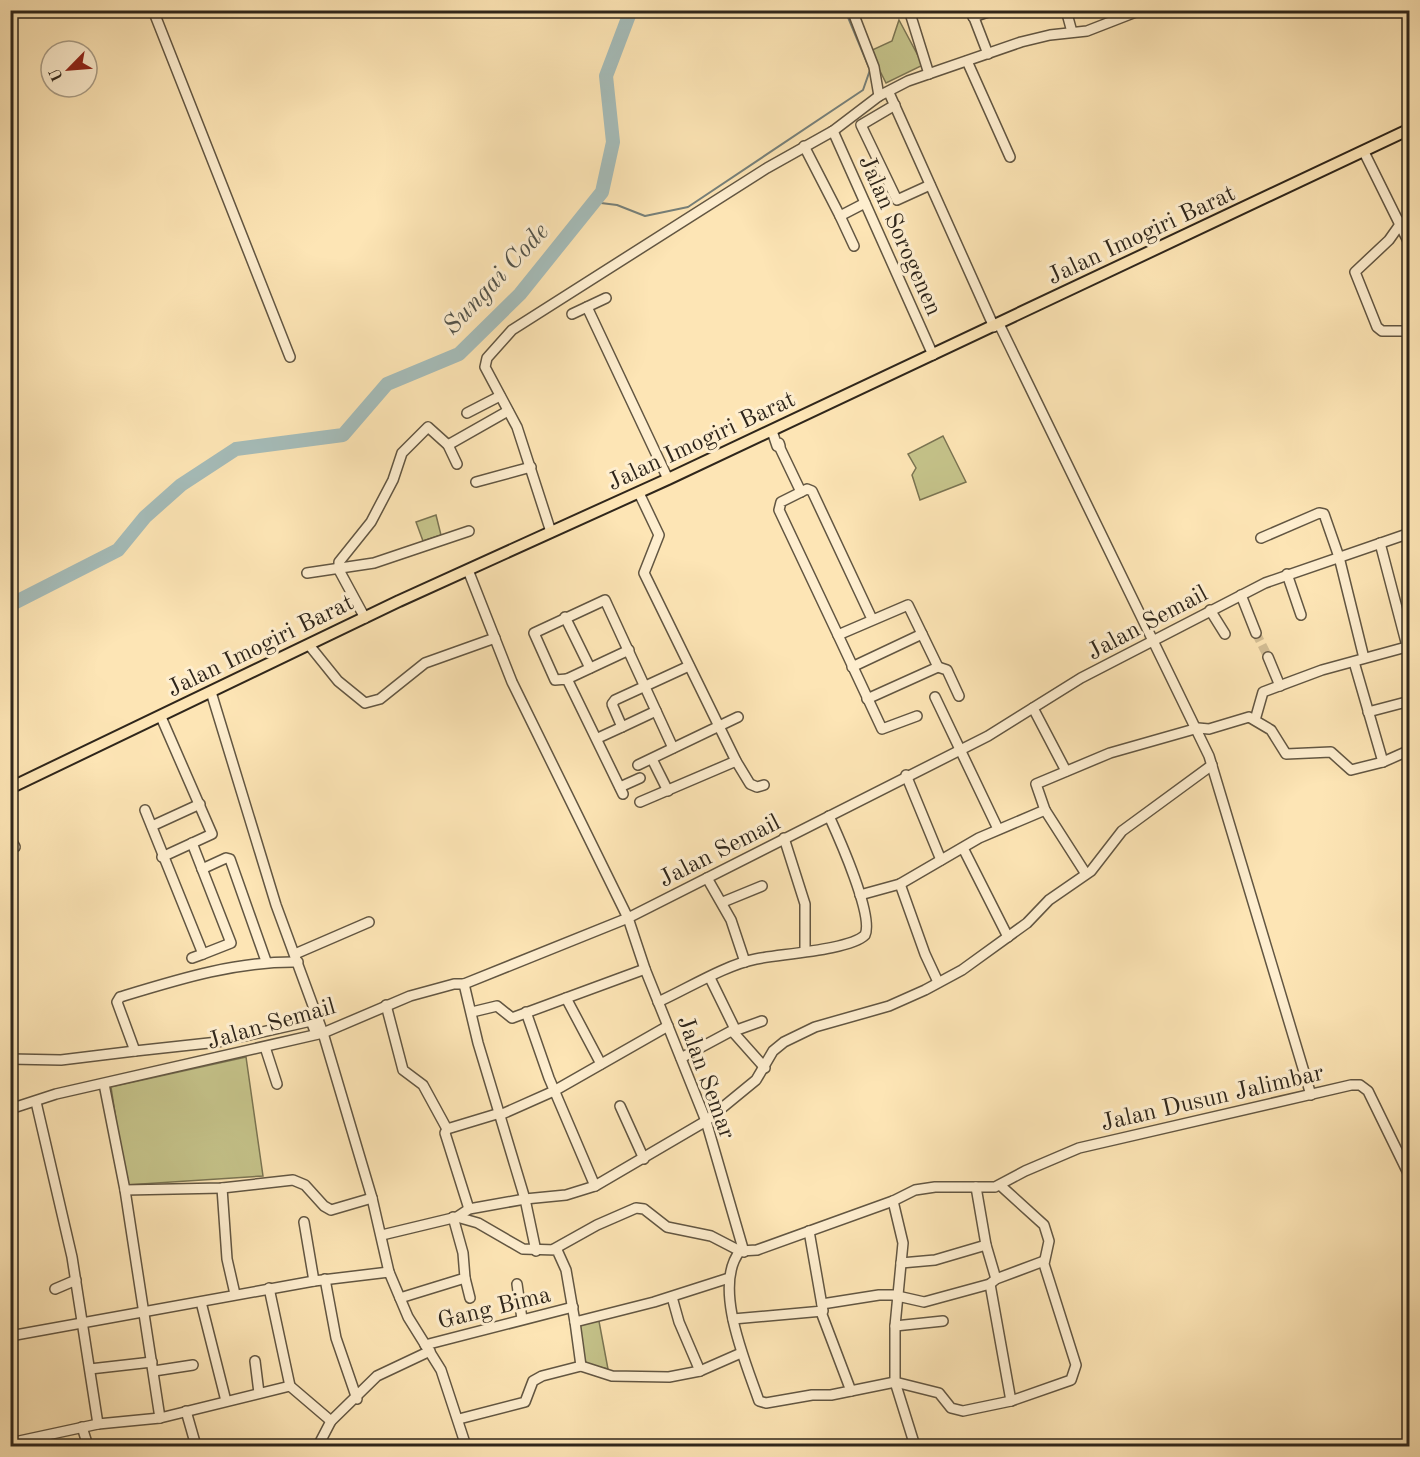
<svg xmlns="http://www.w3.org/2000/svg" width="1420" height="1457" font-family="'Old Standard TT',serif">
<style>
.green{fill:#c5c38a;stroke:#7a7452;stroke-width:1.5}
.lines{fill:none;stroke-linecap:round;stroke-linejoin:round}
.stream{stroke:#76807a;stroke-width:2}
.river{stroke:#a5bcb9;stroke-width:14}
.minor-tunnel{stroke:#d4bf96;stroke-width:9;stroke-dasharray:9 4.5;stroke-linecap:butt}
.minor-casing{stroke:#625642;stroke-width:12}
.major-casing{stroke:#2f261b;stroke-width:14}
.minor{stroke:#feeecf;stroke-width:9}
.major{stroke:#fde5b5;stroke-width:10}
.labels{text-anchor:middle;stroke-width:6;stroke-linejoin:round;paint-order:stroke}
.street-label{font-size:24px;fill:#2f261b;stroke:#feeecf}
.water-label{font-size:26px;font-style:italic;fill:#52534a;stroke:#feeecf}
</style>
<rect width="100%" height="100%" fill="#fde5b5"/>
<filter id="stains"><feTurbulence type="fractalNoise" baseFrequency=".00333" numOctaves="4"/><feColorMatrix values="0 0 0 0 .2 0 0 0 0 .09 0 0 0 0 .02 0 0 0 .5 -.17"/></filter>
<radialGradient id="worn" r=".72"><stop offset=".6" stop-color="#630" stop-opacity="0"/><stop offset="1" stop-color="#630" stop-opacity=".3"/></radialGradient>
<g class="green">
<polygon points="899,20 923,65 886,83 870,51 892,41"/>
<polygon points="943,436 966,482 920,500 912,475 916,468 908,454"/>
<polygon points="436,515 441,535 423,541 416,522"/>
<polygon points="246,1057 263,1176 126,1185 111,1087"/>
<polygon points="598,1316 608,1369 583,1363 577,1323"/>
</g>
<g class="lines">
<polyline class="stream" points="593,202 617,205 645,216 688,207 863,90 870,70 845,10"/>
<polyline class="river" points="10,605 118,550 145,517 181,485 236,449 343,435 387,384 459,354 520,294 602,192 613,142 606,76 631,10"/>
<polyline class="minor-tunnel" points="1256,633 1268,657"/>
<defs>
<g id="minor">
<polyline points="153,10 290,357"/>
<polyline points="852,10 874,67 879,96"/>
<polyline points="909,10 929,74"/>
<polyline points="971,10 988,54"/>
<polyline points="1066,10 1072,32"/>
<polyline points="10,15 20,10"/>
<polyline points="973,17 994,10"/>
<polyline points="967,61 1010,157"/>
<polyline points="890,95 994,327"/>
<polyline points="895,105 861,125 897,200 930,185"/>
<polyline points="833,131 933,355"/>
<polyline points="804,146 840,216"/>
<polyline points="1364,152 1410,245"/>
<polyline points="1410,218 1401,223 1389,240 1355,272 1377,327 1382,331 1410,331"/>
<polyline points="854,246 840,216 865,203"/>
<polyline points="587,307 668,479"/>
<polyline points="572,314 606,298"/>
<polyline points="999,324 1209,756 1311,1095"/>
<polyline points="467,413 500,396"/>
<polyline points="772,431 777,446 780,446 779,443"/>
<polyline points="448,445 508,411"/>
<polyline points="779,446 801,492"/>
<polyline points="476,482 531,467"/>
<polyline points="639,493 659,535 644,573 736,761 750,784 757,787 764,785"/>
<polyline points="551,532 517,427 485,367 487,358 512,330 767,168 833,131 879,96 908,81 1021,42 1050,35 1087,31 1141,10"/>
<polyline points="1261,538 1319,513 1324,514 1339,557 1364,658"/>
<polyline points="1380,543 1407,646"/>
<polyline points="468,570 512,682 628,918 645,969 706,1121 744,1252"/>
<polyline points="307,573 374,563 469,531"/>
<polyline points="1287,574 1301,615"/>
<polyline points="1241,595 1256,633"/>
<polyline points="1210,610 1225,634"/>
<polyline points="565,617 590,668"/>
<polyline points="365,618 339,570 339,562 371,522 393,480 402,453 428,427 448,445 457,464"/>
<polyline points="838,635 882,729 917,716"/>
<polyline points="309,645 338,681 365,703 380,699 425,663 495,638"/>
<polyline points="1268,657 1280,686"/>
<polyline points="1354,662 1383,762"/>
<polyline points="852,667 922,634"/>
<polyline points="938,667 947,670 959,696"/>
<polyline points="567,679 629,650"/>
<polyline points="211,692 276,905 323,1033 372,1198 389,1272 408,1317 441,1370 466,1446"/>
<polyline points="935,697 998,829"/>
<polyline points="867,699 938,667 908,605 838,635 779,510 781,502 807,489 812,491 872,619"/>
<polyline points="1033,708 1066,771"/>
<polyline points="656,711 622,727 612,704 615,700 689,666"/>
<polyline points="1368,712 1410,701"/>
<polyline points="161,717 212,834 162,857"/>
<polyline points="1255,720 1263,692 1322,670 1410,646"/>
<polyline points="598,738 622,727"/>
<polyline points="652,759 668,791"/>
<polyline points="638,765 738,717"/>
<polyline points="906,775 941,860"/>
<polyline points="620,787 640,778"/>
<polyline points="623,794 567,679 555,680 534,633 605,600 673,748"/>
<polyline points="640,802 736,761"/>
<polyline points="145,810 203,954 192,958"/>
<polyline points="1045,810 1086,874"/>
<polyline points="152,826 200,804"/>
<polyline points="10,838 15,847"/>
<polyline points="784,838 805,904 805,950"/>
<polyline points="192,843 231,943 203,954"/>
<polyline points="963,848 1008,937"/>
<polyline points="202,869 226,858 230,859 266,961"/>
<polyline points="707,878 731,920 745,962"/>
<polyline points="900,884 925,954 938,982"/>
<polyline points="860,895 900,884 979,838 1045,810 1036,784 1110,753 1198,728 1209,729 1249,717 1271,730 1286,754 1331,752 1351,770 1383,762 1410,750"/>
<polyline points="723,902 762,886"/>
<polyline points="295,954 369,922"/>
<polyline points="464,984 478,1043 525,1199 536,1251"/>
<polyline points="566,998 601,1064"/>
<path d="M658 1002C687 989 725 965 756 959 780 954 850 950 865 935 874 916 839 838 829 816"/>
<polyline points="386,1005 403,1070 423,1085 447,1129"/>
<polyline points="472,1012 497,1006 512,1018 645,969"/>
<polyline points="526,1012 549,1078 595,1186"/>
<polyline points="734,1031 762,1021"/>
<polyline points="733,1032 765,1068"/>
<polyline points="265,1047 277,1084"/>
<polyline points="135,1051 218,1042 311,1021 316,1034"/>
<polyline points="681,1058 735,1029 710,978"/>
<path d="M10 1059 61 1060 135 1051 117 1002 120 997C179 979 236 961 298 962"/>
<polyline points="104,1084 125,1190 160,1418"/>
<polyline points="36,1102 72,1257 98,1424"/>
<polyline points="620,1106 644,1159"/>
<polyline points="10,1109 56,1094 323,1033 410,996 454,984 464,984 628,918 988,736 1081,678 1265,583 1410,533"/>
<polyline points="500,1115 554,1091 668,1026"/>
<path d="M1001 1186 1044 1225 1049 1241 1044 1264 1076 1365 1071 1380 1011 1401 963 1411 951 1408 939 1393 895 1382 831 1395H812L766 1403 759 1401C746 1363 712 1286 740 1251L757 1250 893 1201 915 1190 935 1187H995L1025 1171 1079 1148 1351 1085H1360L1368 1091 1410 1177"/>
<polyline points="976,1187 986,1245 996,1279"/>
<polyline points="222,1188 227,1259 235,1294"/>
<polyline points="125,1190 222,1188 293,1180 305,1185 324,1206 331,1210 372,1198"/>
<polyline points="893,1201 903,1243 895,1326 895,1382 915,1446"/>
<polyline points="469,1209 445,1133 447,1129 500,1113"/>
<polyline points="457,1217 478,1223 523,1249 557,1250 566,1270 575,1322 654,1302 729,1278"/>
<polyline points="304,1222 314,1281"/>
<polyline points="382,1235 457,1217 469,1209 525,1199 566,1195 595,1186 706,1121 756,1080 773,1051 784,1042 815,1027 889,1006 925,990 962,970 1027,923 1049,900 1091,871 1122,831 1212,765"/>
<polyline points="554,1249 597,1225 636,1208 644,1209 667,1227 711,1236 740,1251"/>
<polyline points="901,1263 935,1260 986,1245"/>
<polyline points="465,1278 470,1298"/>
<polyline points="325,1279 336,1338 357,1399"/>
<polyline points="517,1284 522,1319"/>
<polyline points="990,1284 1011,1401"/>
<polyline points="269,1288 290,1386"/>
<polyline points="55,1289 76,1280"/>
<polyline points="672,1297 679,1322 700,1371"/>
<polyline points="400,1298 465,1278 463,1253 453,1217"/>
<polyline points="201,1302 226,1401"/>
<polyline points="822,1304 879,1295 893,1295 924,1302 990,1284 996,1279 1044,1261"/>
<polyline points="821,1312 851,1391"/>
<polyline points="733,1319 823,1311 809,1231"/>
<polyline points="575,1322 581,1366"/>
<polyline points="895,1326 943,1321"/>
<polyline points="10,1336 314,1281 389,1272"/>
<polyline points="425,1345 573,1307"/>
<polyline points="255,1361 259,1393"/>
<polyline points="90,1369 152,1362"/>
<polyline points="154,1371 193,1365"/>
<polyline points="186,1411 196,1446"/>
<polyline points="459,1419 525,1402 533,1381 542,1376 581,1366 612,1376 669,1377 700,1371 741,1353"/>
<polyline points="82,1427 88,1446"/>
<polyline points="10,1443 98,1424 160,1418 290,1386 331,1421"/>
<polyline points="318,1446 331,1421 377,1376 430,1351"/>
</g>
<polyline id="major" points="10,788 399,601 668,479 1410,129"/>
</defs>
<use href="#minor" class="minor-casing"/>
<use href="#major" class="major-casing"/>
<use href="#minor" class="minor"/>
<use href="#major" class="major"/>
</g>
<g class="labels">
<g class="street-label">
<text transform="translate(1141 234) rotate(-25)" y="8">Jalan Imogiri Barat</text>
<text transform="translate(901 235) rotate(66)" y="8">Jalan Sorogenen</text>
<text transform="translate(701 440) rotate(-25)" y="8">Jalan Imogiri Barat</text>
<text transform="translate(1147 622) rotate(-28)" y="8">Jalan Semail</text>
<text transform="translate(260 645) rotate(-26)" y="8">Jalan Imogiri Barat</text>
<text transform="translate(719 850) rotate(-27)" y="8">Jalan Semail</text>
<text transform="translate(271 1023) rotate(-16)" y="8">Jalan Semail</text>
<text transform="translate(707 1077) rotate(70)" y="8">Jalan Semar</text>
<text transform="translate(1212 1097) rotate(-13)" y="8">Jalan Dusun Jalimbar</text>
<text transform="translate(494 1307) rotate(-14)" y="8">Gang Bima</text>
</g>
<g class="water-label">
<text transform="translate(495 278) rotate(-47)" y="9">Sungai Code</text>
</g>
</g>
<rect width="1420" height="1457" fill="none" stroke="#fde5b5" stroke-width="36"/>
<rect x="12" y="12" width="1396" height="1433" fill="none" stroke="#2f261b" stroke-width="3"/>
<rect x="18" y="18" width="1384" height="1421" fill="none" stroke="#2f261b" stroke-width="1.5"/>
<g transform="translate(69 69) rotate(245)"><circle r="28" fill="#feeecf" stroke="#ab9e87" stroke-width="1.5"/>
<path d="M0-4.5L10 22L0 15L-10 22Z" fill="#8f2418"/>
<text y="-9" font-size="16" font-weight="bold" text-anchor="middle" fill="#2f261b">U</text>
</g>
<rect width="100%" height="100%" filter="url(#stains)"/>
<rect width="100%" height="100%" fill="url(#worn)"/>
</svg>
